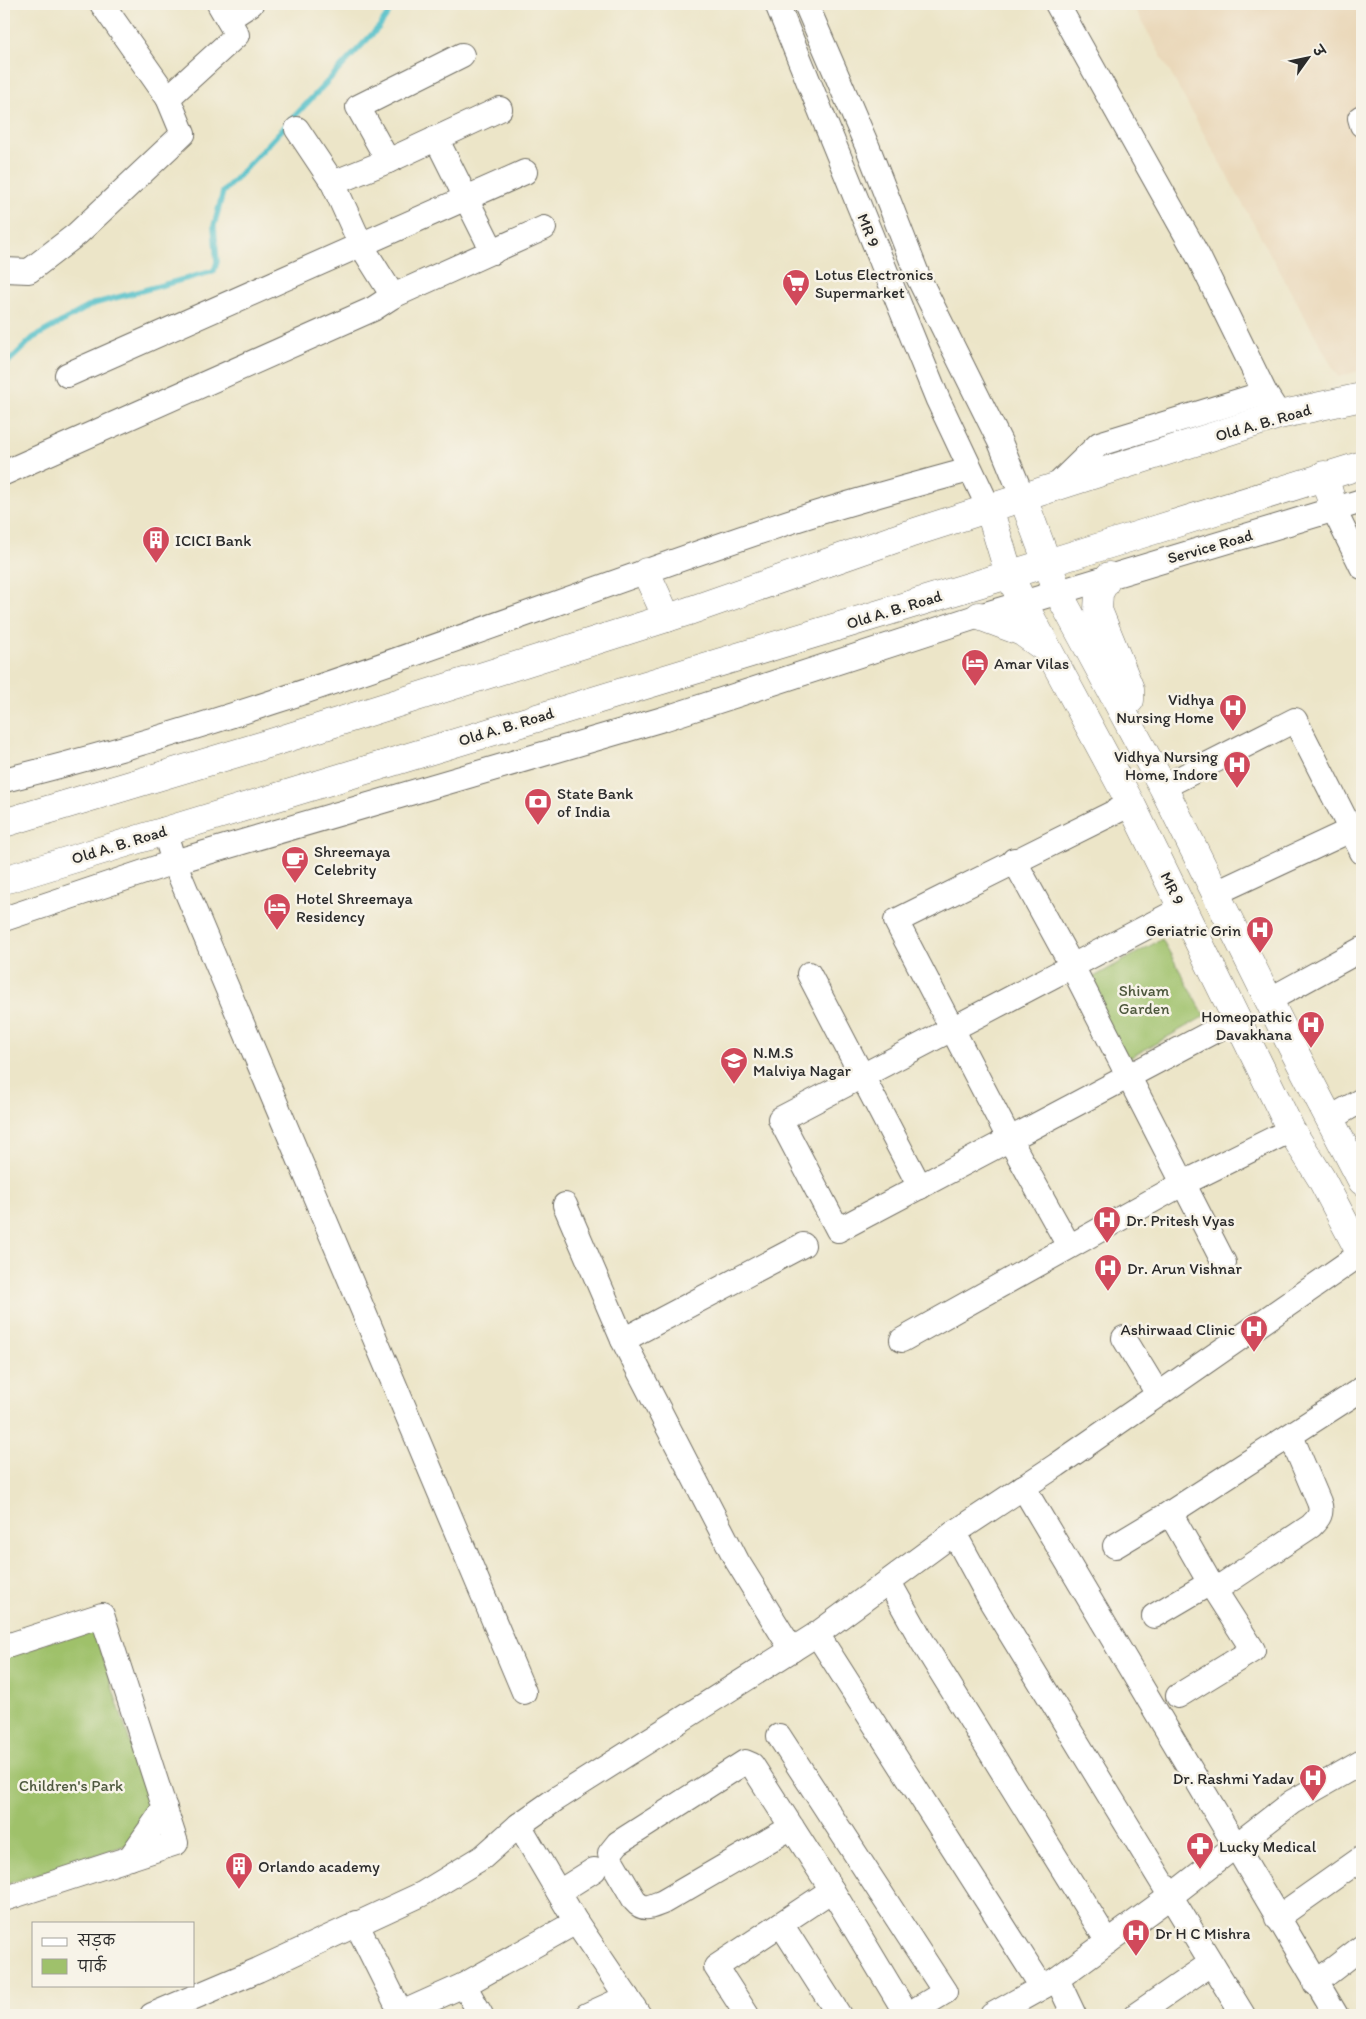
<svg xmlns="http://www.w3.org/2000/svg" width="1366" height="2019" font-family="Itim,'Playpen Sans Deva',sans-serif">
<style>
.built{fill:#ead8ba}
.green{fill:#9fc16b;stroke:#65764b}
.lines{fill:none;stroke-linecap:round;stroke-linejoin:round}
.stream{stroke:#53c0c9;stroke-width:5.5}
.minor-casing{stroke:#6f6c62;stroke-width:26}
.major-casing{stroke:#6f6c62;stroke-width:29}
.minor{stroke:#fff;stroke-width:24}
.major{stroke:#fff;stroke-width:28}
.labels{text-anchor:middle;stroke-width:5;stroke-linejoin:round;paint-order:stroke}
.street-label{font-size:16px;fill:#2b2b2b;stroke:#f7f3e8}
.poi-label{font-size:16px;fill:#2b2b2b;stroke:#f7f3e8;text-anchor:start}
.park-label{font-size:16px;fill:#4e583e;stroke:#f7f3e8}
</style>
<rect width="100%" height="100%" fill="#f7f3e8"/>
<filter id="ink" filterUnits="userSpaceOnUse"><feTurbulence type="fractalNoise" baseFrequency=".02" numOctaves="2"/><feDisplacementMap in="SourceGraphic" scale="10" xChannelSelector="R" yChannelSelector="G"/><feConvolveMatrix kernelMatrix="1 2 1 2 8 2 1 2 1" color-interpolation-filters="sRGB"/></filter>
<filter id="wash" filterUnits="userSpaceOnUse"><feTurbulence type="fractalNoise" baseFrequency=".0096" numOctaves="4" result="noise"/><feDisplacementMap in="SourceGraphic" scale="20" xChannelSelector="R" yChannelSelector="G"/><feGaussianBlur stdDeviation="1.12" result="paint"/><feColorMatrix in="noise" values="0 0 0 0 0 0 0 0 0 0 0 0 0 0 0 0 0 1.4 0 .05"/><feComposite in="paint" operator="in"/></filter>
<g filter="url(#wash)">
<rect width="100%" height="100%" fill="#ece5c8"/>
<polygon class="built" points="1147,4 1362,4 1362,370 1338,377 1134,7"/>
<g class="green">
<polygon points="1162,939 1205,1016 1126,1060 1083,983"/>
<polygon points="93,1628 160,1834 4,1885 4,1656"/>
</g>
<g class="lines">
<polyline class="stream" points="4,366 33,338 93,304 214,271 217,262 214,226 223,192 379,27 395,4"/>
</g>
</g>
<g filter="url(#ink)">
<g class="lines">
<defs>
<g id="minor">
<polyline points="102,4 168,98"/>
<polyline points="777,4 938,400 989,508"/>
<polyline points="806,4 868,148 919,279 1000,442 1023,498"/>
<polyline points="1057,4 1198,256 1265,393 1279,415"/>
<polyline points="228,19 251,4"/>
<polyline points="1362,117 1360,118 1362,125"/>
<polyline points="297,129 333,183 361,245 393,296"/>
<polyline points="436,138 493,252"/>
<polyline points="388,161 358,107 462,55"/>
<polyline points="333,183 388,161 500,109"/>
<polyline points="4,270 29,271 77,234 183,134 168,98 237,35 219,4"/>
<polyline points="67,375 525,172"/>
<polyline points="4,473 373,309 393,296 544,228"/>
<polyline points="1055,487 1099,444 1265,393"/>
<polyline points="1334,510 1362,567"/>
<path d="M4 780C267 716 518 613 774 527 838 505 904 488 969 470"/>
<polyline points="1163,787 1295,720 1362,852"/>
<polyline points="164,830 174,862 524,1692"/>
<polyline points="1014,860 1072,966 1224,1263"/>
<polyline points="1216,893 1351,830"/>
<polyline points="1183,908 780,1119 838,1230 1237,1019"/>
<polyline points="4,919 174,862 663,719 976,617 1362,501"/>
<polyline points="809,974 920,1187"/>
<polyline points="1269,1000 1362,949"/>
<polyline points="1329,1119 1362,1100"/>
<polyline points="565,1205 623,1340 737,1561 792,1650"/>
<polyline points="1069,1246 1010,1140 896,921 1131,804"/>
<polyline points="1124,1338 1158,1394"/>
<polyline points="623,1340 803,1245"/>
<polyline points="902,1340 1184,1183 1291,1130"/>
<polyline points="1023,1487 1336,2015"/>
<polyline points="1170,1513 1210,1583 1253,1650 1178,1696"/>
<polyline points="954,1533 992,1603 1243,2015"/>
<polyline points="1115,1546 1170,1513 1362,1389"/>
<polyline points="889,1582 922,1641 1108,1942"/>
<path d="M1215 1590 1311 1526C1319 1518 1323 1513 1319 1502L1291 1436"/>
<polyline points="1154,1616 1210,1583"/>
<polyline points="817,1634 1042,1987"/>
<polyline points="4,1647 102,1615 176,1843 4,1899"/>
<polyline points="779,1736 945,1992 907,2015"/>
<polyline points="519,1825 576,1922 639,2015"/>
<path d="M792 1827 663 1902C652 1906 644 1912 635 1901L611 1860 610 1853 618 1843 745 1762 752 1765 832 1890 907 2015"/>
<polyline points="130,1858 165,1808"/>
<polyline points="559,1892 594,1870"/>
<polyline points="1277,1918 1362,1858"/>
<polyline points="356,1923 402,2015"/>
<polyline points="781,1924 839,2015"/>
<polyline points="1057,1979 1074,2015"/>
<polyline points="1315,1983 1362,1947"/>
<polyline points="464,1985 481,2015"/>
<polyline points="152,2015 258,1970 422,1894 483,1857 519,1825 556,1799 817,1634 954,1533 1057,1465 1362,1253"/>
<polyline points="397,2015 464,1985 576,1922"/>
<polyline points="587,2015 627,1997"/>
<polyline points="747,2015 716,1967 832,1890"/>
<polyline points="992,2015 1057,1979 1171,1896 1292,1802 1362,1762"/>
<polyline points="1136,2015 1210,1964"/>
</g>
<g id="major">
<polyline points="1324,475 1334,510"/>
<polyline points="1023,498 1058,592 1163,787 1291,1045 1362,1181"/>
<polyline points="989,508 1009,574 1023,603 1131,804 1291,1130 1321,1178 1362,1256"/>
<polyline points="646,572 667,618"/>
<polyline points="1109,576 1099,593 1098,610 1130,689 1130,700"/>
<polyline points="979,616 1022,632 1046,649"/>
<polyline points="4,823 271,743 686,612 909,534 1279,415 1362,397"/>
<polyline points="4,880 1113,543 1362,465"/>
</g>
</defs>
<use href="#minor" class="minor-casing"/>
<use href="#major" class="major-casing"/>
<use href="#minor" class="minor"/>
<use href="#major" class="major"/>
</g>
</g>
<defs>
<symbol id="supermarket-pin" viewBox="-11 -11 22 30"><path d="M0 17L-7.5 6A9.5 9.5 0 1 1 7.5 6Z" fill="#d1495b" stroke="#f7f3e8"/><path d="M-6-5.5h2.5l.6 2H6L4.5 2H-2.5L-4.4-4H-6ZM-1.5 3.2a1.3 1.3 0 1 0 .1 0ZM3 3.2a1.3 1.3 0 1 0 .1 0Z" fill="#fff"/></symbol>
<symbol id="building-pin" viewBox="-11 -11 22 30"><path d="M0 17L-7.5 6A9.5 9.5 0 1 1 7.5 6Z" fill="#d1495b" stroke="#f7f3e8"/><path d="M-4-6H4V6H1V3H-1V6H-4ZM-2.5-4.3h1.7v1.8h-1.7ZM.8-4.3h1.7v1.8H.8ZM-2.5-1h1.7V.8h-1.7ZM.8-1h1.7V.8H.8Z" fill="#fff"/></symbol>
<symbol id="hotel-pin" viewBox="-11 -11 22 30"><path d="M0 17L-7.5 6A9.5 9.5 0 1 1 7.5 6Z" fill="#d1495b" stroke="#f7f3e8"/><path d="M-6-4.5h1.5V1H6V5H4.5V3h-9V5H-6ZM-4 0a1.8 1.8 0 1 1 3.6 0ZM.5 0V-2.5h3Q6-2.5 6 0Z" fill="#fff"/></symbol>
<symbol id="hospital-pin" viewBox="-11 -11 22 30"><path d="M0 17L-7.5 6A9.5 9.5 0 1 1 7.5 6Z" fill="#d1495b" stroke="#f7f3e8"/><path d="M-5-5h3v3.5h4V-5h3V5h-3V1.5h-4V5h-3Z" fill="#fff"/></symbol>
<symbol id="bank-pin" viewBox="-11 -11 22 30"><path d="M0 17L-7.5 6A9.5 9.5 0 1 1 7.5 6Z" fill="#d1495b" stroke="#f7f3e8"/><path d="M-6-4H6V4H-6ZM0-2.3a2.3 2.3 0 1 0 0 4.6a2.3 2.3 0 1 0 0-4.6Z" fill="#fff"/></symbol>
<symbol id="cafe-pin" viewBox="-11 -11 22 30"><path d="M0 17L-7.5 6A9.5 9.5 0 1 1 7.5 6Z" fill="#d1495b" stroke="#f7f3e8"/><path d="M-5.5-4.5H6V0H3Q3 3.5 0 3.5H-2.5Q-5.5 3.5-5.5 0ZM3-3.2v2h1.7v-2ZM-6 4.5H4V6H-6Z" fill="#fff"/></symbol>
<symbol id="school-pin" viewBox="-11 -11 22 30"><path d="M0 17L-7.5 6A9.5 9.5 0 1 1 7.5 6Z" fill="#d1495b" stroke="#f7f3e8"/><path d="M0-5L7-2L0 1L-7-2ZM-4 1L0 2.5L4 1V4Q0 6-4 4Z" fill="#fff"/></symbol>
<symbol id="pharmacy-pin" viewBox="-11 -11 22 30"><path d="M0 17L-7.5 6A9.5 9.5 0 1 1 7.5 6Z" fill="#d1495b" stroke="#f7f3e8"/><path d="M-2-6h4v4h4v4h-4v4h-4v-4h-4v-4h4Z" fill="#fff"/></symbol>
</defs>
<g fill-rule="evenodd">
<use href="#supermarket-pin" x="780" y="267" width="32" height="43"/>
<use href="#building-pin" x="140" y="524" width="32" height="43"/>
<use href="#hotel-pin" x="959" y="647" width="32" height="43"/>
<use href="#hospital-pin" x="1217" y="692" width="32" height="43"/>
<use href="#hospital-pin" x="1221" y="749" width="32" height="43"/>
<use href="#bank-pin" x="522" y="786" width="32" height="43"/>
<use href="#cafe-pin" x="279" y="844" width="32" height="43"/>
<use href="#hotel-pin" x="261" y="891" width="32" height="43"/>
<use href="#hospital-pin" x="1244" y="914" width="32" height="43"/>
<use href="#hospital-pin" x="1295" y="1009" width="32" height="43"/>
<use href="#school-pin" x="718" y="1045" width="32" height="43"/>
<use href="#hospital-pin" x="1091" y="1204" width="32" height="43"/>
<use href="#hospital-pin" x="1092" y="1252" width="32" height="43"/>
<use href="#hospital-pin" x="1238" y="1313" width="32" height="43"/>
<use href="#hospital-pin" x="1297" y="1762" width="32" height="43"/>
<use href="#pharmacy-pin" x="1184" y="1830" width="32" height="43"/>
<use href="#building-pin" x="223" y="1850" width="32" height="43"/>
<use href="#hospital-pin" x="1120" y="1917" width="32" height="43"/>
</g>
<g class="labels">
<g class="street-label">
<text transform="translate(869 230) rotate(68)" y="6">MR 9</text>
<text transform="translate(1263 422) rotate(-16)" y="6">Old A. B. Road</text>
<text transform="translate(1210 546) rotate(-16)" y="6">Service Road</text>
<text transform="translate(894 609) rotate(-17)" y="6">Old A. B. Road</text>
<text transform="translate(506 726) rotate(-17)" y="6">Old A. B. Road</text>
<text transform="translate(119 844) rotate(-17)" y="6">Old A. B. Road</text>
<text transform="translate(1173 888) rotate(64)" y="6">MR 9</text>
</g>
<g class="poi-label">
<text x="815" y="280">Lotus Electronics<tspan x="815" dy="18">Supermarket</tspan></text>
<text x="175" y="546">ICICI Bank</text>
<text x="994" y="669">Amar Vilas</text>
<text x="1214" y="705" text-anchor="end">Vidhya<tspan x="1214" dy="18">Nursing Home</tspan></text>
<text x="1218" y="762" text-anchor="end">Vidhya Nursing<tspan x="1218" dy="18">Home, Indore</tspan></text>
<text x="557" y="799">State Bank<tspan x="557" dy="18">of India</tspan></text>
<text x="314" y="857">Shreemaya<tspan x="314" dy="18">Celebrity</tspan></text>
<text x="296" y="904">Hotel Shreemaya<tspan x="296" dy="18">Residency</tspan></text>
<text x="1241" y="936" text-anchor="end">Geriatric Grin</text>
<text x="1292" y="1022" text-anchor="end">Homeopathic<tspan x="1292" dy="18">Davakhana</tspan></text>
<text x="753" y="1058">N.M.S<tspan x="753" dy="18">Malviya Nagar</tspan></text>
<text x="1126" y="1226">Dr. Pritesh Vyas</text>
<text x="1127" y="1274">Dr. Arun Vishnar</text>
<text x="1235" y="1335" text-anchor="end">Ashirwaad Clinic</text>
<text x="1294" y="1784" text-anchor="end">Dr. Rashmi Yadav</text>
<text x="1219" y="1852">Lucky Medical</text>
<text x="258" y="1872">Orlando academy</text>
<text x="1155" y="1939">Dr H C Mishra</text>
</g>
<g class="park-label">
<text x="1144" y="996">Shivam<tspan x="1144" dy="18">Garden</tspan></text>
<text x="71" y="1791">Children's Park</text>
</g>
</g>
<rect width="1366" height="2019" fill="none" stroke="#f7f3e8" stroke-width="20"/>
<rect x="32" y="1922" width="162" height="65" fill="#f7f3e8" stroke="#a5a39c"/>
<rect x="42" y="1938" width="25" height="8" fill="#ffffff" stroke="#a5a39c"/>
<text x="78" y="1946" font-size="15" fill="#2b2b2b">सड़क</text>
<rect x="42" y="1959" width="25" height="15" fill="#9fc16b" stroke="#a5a39c"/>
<text x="78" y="1972" font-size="15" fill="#2b2b2b">पार्क</text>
<g transform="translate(1308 58) rotate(57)" stroke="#f7f3e8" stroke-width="4" paint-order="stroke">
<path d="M0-4L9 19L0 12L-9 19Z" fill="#2b2b2b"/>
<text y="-8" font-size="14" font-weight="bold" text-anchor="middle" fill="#2b2b2b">उ</text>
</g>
</svg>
